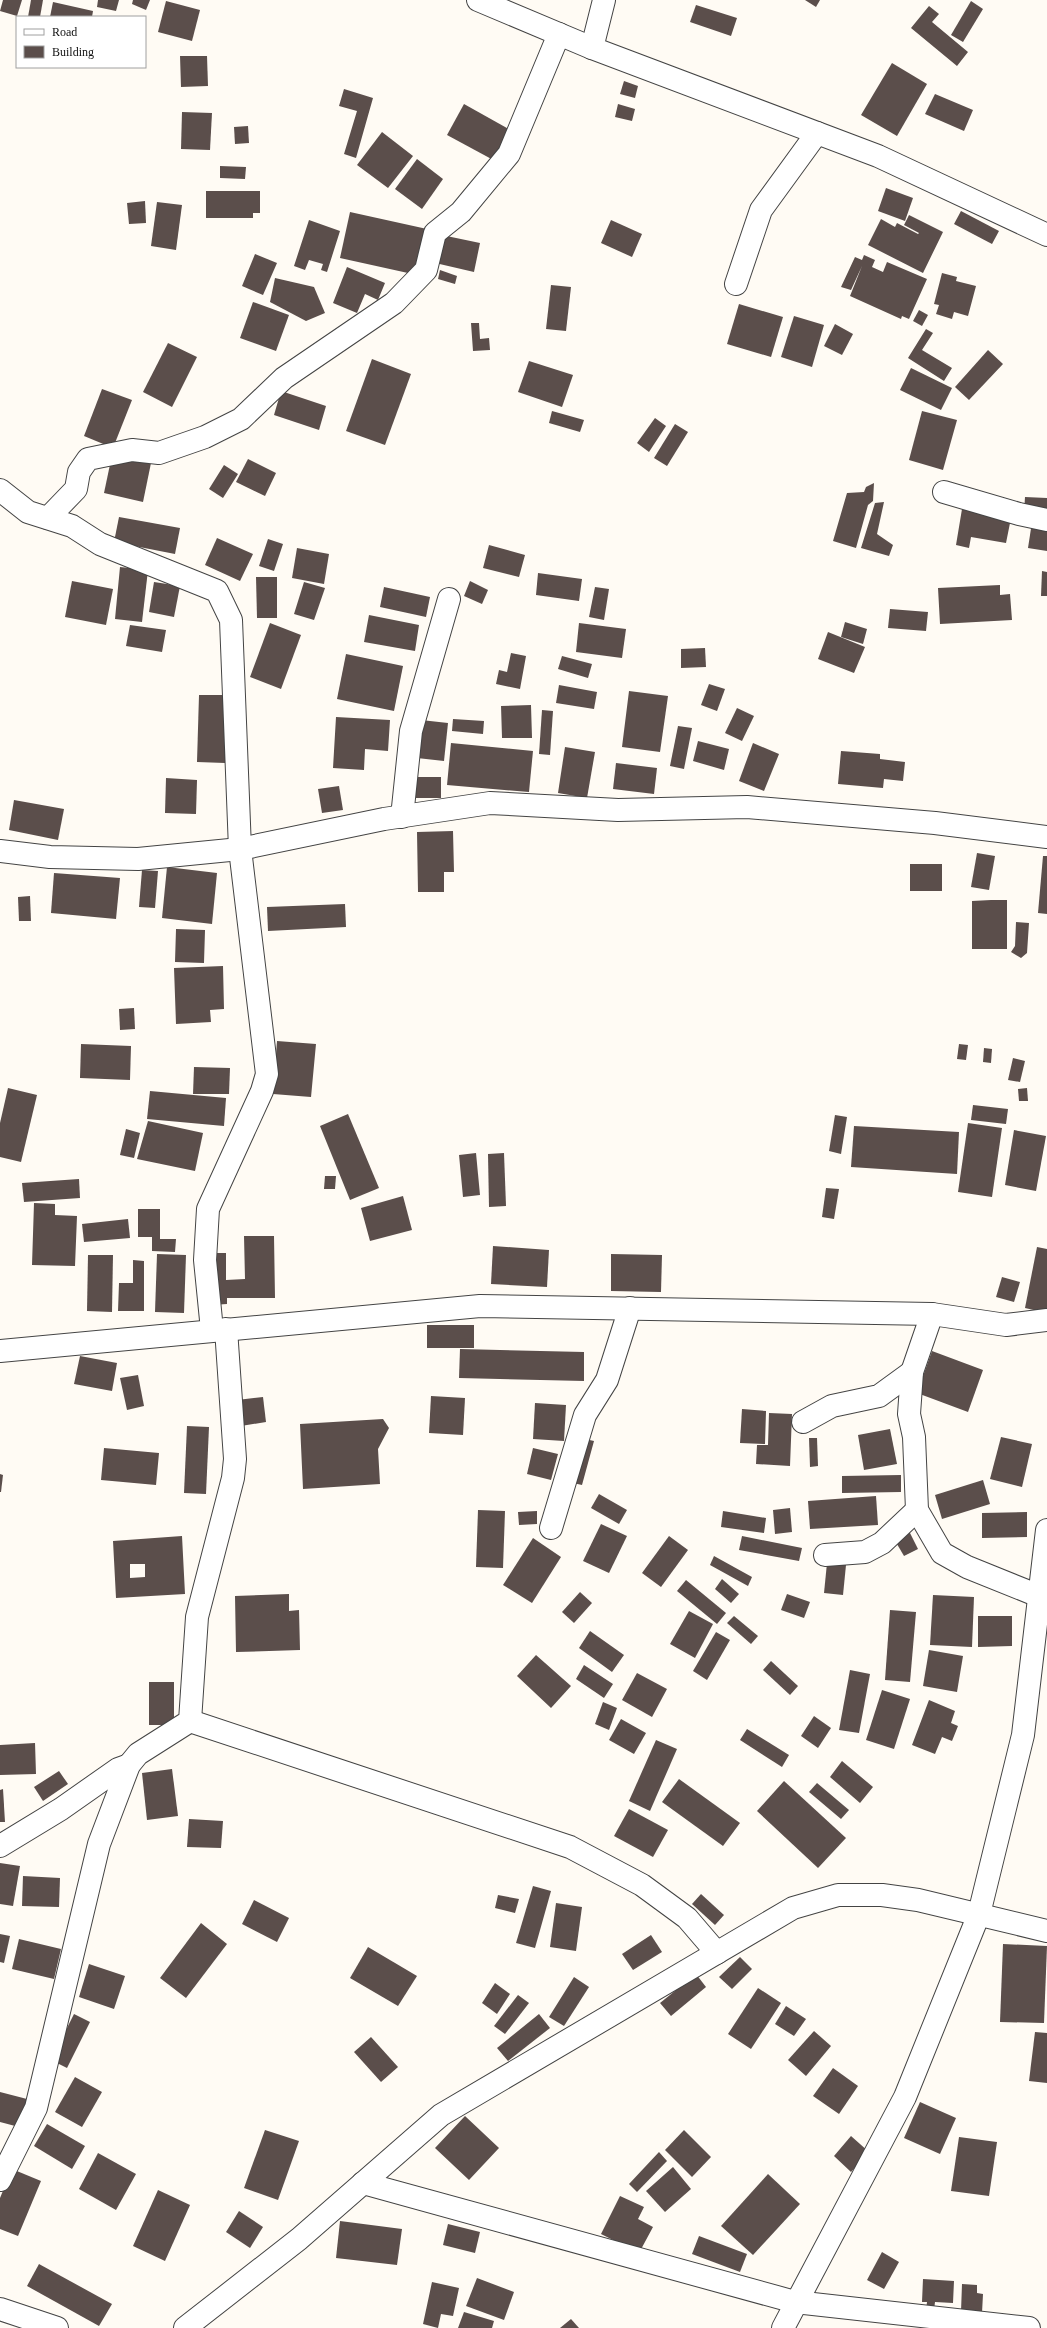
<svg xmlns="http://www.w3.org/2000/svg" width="1047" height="2328" font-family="Georgia,serif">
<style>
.building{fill:#5b4e4b;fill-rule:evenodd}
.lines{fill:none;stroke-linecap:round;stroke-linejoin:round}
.minor-casing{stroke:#444;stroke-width:24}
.minor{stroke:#fff;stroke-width:22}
</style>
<rect width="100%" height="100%" fill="#fffbf4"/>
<g class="building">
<polygon points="3,0 22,0 17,16 0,11"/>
<polygon points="31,0 43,0 40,17 28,17"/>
<polygon points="98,0 119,0 116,11 97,7"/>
<polygon points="133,0 150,0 146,10 132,4"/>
<polygon points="805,0 820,0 816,7"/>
<polygon points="166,1 200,10 192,41 158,32"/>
<polygon points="971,1 983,9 963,42 951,35"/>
<polygon points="53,2 93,11 92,17 50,17"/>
<polygon points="696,5 737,18 731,36 690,22"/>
<polygon points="929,6 939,14 932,22 968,52 957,66 911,28"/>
<polygon points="180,56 207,56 208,86 181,87"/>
<polygon points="892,63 927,84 897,136 861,115"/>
<polygon points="624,81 638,86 635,98 620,94"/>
<polygon points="344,89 373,98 356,158 344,154 357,111 339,106"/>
<polygon points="935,94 973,110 964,131 925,114"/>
<polygon points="464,104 514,132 497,162 447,135"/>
<polygon points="618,104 635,109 632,121 615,117"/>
<polygon points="182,112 212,113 210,150 181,149"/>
<polygon points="248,126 249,143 235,144 234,127"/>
<polygon points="382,132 413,156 388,188 357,165"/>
<polygon points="417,159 443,179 422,209 395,189"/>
<polygon points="220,166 246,167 245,179 220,178"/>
<polygon points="886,188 913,198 905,221 878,211"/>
<polygon points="206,191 260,191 260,213 253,213 253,218 206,218"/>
<polygon points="145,201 146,223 129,224 127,203"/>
<polygon points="157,202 182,205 176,250 151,246"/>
<polygon points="961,211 999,231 992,244 954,224"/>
<polygon points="350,212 427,229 417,275 340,258"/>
<polygon points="909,215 943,232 923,273 868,245 881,219 895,227 897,223 918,234 919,233 904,225"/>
<polygon points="309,220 340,231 327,272 321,270 323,264 309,260 305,270 294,266"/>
<polygon points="611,220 642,234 632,257 601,243"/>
<polygon points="437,234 480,243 474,272 431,262"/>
<polygon points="255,254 277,263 263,295 242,286"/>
<polygon points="864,255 875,260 872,267 883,272 887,262 927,279 909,319 902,316 901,319 850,296 862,266 851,290 841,287 855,257 862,260"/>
<polygon points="347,267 385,283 378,300 365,294 357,313 333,303"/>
<polygon points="440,270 457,276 455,284 438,279"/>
<polygon points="942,273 957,277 956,281 976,286 968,316 954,312 952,319 936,314 939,305 934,304"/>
<polygon points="275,278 314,287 325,313 306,321 270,302"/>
<polygon points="551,285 571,287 566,331 546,329"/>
<polygon points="253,302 289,315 276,351 240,338"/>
<polygon points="739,304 783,317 771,357 727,344"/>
<polygon points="919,310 928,315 922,326 913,321"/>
<polygon points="794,316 824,325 812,367 781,357"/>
<polygon points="471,323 479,323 480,339 489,338 490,350 473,351"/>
<polygon points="835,324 853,334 842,355 824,346"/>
<polygon points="926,329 933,333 922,350 952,368 944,381 908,358"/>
<polygon points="168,343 197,357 172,407 143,392"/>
<polygon points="988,350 1003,364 969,400 955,387"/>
<polygon points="372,359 411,374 385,445 346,431"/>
<polygon points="529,361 573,375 562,407 518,392"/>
<polygon points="911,368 952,388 941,410 900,390"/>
<polygon points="102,389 132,400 113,448 84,436"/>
<polygon points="281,391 326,406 319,430 274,415"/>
<polygon points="552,411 584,420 580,432 549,423"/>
<polygon points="922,411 957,420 943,470 909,460"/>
<polygon points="655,418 666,426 649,452 637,443"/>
<polygon points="675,424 688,432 667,466 654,458"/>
<polygon points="112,455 151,463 143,502 104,493"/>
<polygon points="248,459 276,473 265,496 236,482"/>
<polygon points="224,465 238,474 223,498 209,489"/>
<polygon points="874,483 873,501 868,505 856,548 833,541 847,493 864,492 866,487"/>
<polygon points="1025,497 1047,498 1047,514 1024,513"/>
<polygon points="884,502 877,534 893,545 889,556 861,548 875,503"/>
<polygon points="962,509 1011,518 1006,543 971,537 969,548 956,545"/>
<polygon points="119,517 180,528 175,554 114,542"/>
<polygon points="1032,522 1047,524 1047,551 1028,548"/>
<polygon points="217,538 253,554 240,581 205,565"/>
<polygon points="268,539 283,544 274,571 259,566"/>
<polygon points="489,545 525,555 519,577 483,568"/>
<polygon points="297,548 329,554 324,584 292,578"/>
<polygon points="120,567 148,570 142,622 115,619"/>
<polygon points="1042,571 1047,572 1047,596 1041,596"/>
<polygon points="538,573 582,579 579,601 536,595"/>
<polygon points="256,577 277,577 277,618 257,618"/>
<polygon points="72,581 113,589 106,625 65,617"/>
<polygon points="470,581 488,590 482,604 464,596"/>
<polygon points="154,582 180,586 174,617 149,612"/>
<polygon points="304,582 325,588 314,620 294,614"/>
<polygon points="1000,585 1000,595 1010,594 1012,620 940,624 938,588"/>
<polygon points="384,587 430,597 426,617 380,607"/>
<polygon points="595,587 609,589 604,620 589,617"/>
<polygon points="890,609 928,612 926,631 888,628"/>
<polygon points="369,615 419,625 415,651 364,642"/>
<polygon points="845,622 867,629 863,644 841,637"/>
<polygon points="270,623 301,635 281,689 250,677"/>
<polygon points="579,623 626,629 622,658 576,652"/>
<polygon points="130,625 166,630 162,652 126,646"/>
<polygon points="828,632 865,647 854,673 818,659"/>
<polygon points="705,648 706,667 681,668 681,649"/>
<polygon points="511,653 526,656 520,689 496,684 499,670 507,672"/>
<polygon points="346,654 403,666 394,711 337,699"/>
<polygon points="562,656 592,664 588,678 558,669"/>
<polygon points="709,684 725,689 717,711 701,705"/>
<polygon points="559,685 597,692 594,709 556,703"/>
<polygon points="629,691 668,696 660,752 622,747"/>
<polygon points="199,695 226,695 225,763 197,762"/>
<polygon points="531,705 532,738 502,738 501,706"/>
<polygon points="737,708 754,716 742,741 725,733"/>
<polygon points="542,710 553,711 550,755 539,754"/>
<polygon points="336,717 390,720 388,751 365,749 364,770 333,768"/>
<polygon points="453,719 484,721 483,734 452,731"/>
<polygon points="421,720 448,723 444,761 417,758"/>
<polygon points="678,726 692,728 684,769 670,766"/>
<polygon points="698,741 729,749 724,770 693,761"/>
<polygon points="451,743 533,751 529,792 447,785"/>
<polygon points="753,743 779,754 764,791 739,781"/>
<polygon points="565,747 595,752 587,798 558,793"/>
<polygon points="841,751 880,754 880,759 905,762 903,781 884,779 883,788 838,784"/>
<polygon points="616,763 657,768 654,794 613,789"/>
<rect x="414" y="777" width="27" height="21"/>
<polygon points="166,778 197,780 196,814 165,813"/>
<polygon points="339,786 343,810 322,813 318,789"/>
<polygon points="14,800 64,809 58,840 9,830"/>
<polygon points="453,831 454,872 444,872 444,892 418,892 417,832"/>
<polygon points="977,853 995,856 989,890 971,887"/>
<polygon points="1043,856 1047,856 1047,914 1038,913"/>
<rect x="910" y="864" width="32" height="27"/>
<polygon points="167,867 217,873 212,924 162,918"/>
<polygon points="142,870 158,871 155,908 139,907"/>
<polygon points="54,873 120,878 116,919 51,913"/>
<polygon points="30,896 31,921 19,921 18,897"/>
<polygon points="991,900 1007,900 1007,949 972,949 972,901"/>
<polygon points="345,904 346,927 268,931 267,907"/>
<polygon points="1016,922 1029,923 1027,953 1021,958 1011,952 1015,946"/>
<polygon points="176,929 205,930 204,963 175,962"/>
<polygon points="223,966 224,1009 210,1010 211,1022 176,1024 174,968"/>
<polygon points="134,1008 135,1029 120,1030 119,1009"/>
<polygon points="277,1041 316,1044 311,1097 273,1094"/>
<polygon points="81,1044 131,1046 130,1080 80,1078"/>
<polygon points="959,1044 968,1045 966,1060 957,1059"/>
<polygon points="984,1048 992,1049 991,1063 983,1062"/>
<polygon points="1013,1058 1025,1061 1020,1082 1008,1080"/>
<polygon points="194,1067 230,1068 229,1094 193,1094"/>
<polygon points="8,1088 37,1095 21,1162 0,1157 0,1123"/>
<polygon points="1027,1088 1028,1101 1019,1101 1018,1089"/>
<polygon points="150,1091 226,1098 224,1126 147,1119"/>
<polygon points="973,1105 1008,1109 1006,1124 971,1120"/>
<polygon points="348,1114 379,1188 350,1200 320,1126"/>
<polygon points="835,1115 847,1117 841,1154 829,1151"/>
<polygon points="148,1121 203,1133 195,1171 137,1159"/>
<polygon points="968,1123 1002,1128 992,1197 958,1192"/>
<polygon points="854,1126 959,1132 957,1174 851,1167"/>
<polygon points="126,1129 140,1133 134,1158 120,1155"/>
<polygon points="1014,1130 1046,1136 1036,1191 1005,1185"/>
<polygon points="476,1153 480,1195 463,1197 459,1155"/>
<polygon points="504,1153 506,1206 489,1207 488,1154"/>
<polygon points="325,1176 336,1176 335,1189 324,1189"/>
<polygon points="79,1179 80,1198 24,1202 22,1183"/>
<polygon points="826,1188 839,1189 834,1219 822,1217"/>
<polygon points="403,1196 412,1230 370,1241 361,1208"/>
<polygon points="34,1203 55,1204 55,1215 77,1216 75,1266 32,1265"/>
<polygon points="138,1209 160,1209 160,1239 176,1239 175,1252 152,1251 152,1237 138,1237"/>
<polygon points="128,1219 130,1238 84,1242 82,1224"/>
<polygon points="244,1236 274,1236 275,1298 227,1298 227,1304 212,1305 211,1253 226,1253 226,1280 245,1279"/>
<polygon points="493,1246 549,1250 547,1287 491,1284"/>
<polygon points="1037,1247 1047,1249 1047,1313 1025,1308"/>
<polygon points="157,1254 186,1255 184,1313 155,1312"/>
<polygon points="611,1254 662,1255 661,1292 611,1291"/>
<polygon points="88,1255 113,1255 112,1312 87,1311"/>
<polygon points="133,1260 144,1261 144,1311 118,1311 119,1283 133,1283"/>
<polygon points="1002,1277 1020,1282 1014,1302 996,1297"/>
<rect x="427" y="1325" width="47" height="23"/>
<polygon points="460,1349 584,1352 584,1381 459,1378"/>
<polygon points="932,1351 983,1370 968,1412 917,1393"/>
<polygon points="80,1356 117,1363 112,1391 74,1384"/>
<polygon points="138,1375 144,1406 127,1410 120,1378"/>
<polygon points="431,1396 465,1398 463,1435 429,1433"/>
<polygon points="263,1397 266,1422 241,1426 237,1400"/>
<polygon points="535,1403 566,1405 564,1441 533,1439"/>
<polygon points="742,1409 766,1411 765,1444 740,1443"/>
<polygon points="769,1413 792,1414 790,1466 756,1464 757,1445 768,1445"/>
<polygon points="383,1419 389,1428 378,1449 380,1484 303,1489 300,1424"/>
<polygon points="187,1426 209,1427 206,1494 184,1493"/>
<polygon points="890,1429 897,1464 864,1470 858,1435"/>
<polygon points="1001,1437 1032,1444 1022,1487 990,1479"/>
<polygon points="809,1438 817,1438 818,1466 810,1467"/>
<polygon points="585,1439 594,1441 582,1485 573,1483"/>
<polygon points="104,1448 159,1453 156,1485 101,1480"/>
<polygon points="533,1448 558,1454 551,1480 527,1474"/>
<polygon points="0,1474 3,1475 1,1492 0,1492"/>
<polygon points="901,1475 901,1492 842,1493 842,1476"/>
<polygon points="983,1480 990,1504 942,1519 935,1495"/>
<polygon points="599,1494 627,1510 619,1524 591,1508"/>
<polygon points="876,1496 878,1525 810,1529 808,1501"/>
<polygon points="790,1508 792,1532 775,1534 773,1510"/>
<polygon points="478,1510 505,1511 503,1568 476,1567"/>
<polygon points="537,1511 537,1524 519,1525 518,1512"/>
<polygon points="723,1511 766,1518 764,1533 721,1527"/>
<polygon points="1027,1512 1027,1537 982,1538 982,1513"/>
<polygon points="601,1524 627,1536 609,1573 583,1561"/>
<polygon points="909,1531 918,1549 904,1556 894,1539"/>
<path d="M182 1536 185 1594 116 1598 113 1541ZM130 1564H145V1577L130 1578Z"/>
<polygon points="669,1536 688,1550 661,1587 642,1573"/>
<polygon points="742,1536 802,1548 799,1561 739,1550"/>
<polygon points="533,1538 561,1557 532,1603 503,1585"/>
<polygon points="714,1556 752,1577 748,1586 710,1565"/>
<polygon points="827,1563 846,1565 843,1595 824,1593"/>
<polygon points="722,1579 739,1594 731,1603 715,1589"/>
<polygon points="686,1580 726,1613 717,1624 677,1591"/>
<polygon points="580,1592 592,1603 574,1623 562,1612"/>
<polygon points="289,1594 289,1611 299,1610 300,1650 236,1652 235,1596"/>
<polygon points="787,1594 810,1602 804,1618 781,1610"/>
<polygon points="933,1595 974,1597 972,1647 930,1645"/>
<polygon points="890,1610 916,1612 910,1682 885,1680"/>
<polygon points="689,1611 713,1624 695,1658 670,1644"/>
<polygon points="734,1616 758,1636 751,1644 727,1623"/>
<polygon points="978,1616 1012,1616 1012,1646 978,1647"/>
<polygon points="590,1631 624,1655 612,1672 579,1648"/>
<polygon points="716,1632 730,1640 707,1680 693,1671"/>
<polygon points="929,1650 963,1656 957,1692 923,1686"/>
<polygon points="536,1655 571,1686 551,1708 517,1676"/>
<polygon points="771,1661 798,1686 790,1695 763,1670"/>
<polygon points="584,1665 613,1684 604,1698 576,1679"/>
<polygon points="850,1670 870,1674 859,1733 839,1730"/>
<polygon points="637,1673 667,1689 652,1717 622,1700"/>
<rect x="149" y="1682" width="25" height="43"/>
<polygon points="882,1690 910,1699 894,1749 866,1740"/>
<polygon points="929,1700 955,1711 951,1723 958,1726 952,1741 942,1737 935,1754 912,1745"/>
<polygon points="603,1702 617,1708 609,1730 595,1724"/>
<polygon points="814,1716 831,1728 818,1748 801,1736"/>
<polygon points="621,1719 646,1733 634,1754 609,1740"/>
<polygon points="747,1729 789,1755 782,1767 740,1740"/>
<polygon points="656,1740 677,1749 650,1811 629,1801"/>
<polygon points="35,1743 36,1774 0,1775 0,1745"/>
<polygon points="842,1761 873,1787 860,1803 830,1777"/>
<polygon points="172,1769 178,1816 147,1820 142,1773"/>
<polygon points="59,1771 68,1784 43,1801 34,1787"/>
<polygon points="679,1779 740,1823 723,1846 662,1802"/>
<polygon points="784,1781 846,1838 818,1868 757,1811"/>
<polygon points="817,1783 849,1810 841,1819 809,1792"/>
<polygon points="3,1789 5,1822 0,1822 0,1790"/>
<polygon points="629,1809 668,1830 653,1857 614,1836"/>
<polygon points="189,1819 223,1821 221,1848 187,1847"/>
<polygon points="0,1863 20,1866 13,1906 0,1904"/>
<polygon points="23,1876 60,1878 59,1907 22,1906"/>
<polygon points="533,1886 551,1891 535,1948 516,1943"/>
<polygon points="701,1894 724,1915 715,1925 692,1904"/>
<polygon points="498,1895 519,1899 515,1913 495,1908"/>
<polygon points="254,1900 289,1918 277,1942 242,1924"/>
<polygon points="556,1903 582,1907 576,1951 550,1947"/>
<polygon points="201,1923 227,1944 186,1998 160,1978"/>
<polygon points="0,1934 10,1936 4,1963 0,1962"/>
<polygon points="651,1935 662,1952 633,1970 622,1954"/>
<polygon points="19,1939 61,1949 54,1979 12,1969"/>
<polygon points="1003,1944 1047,1946 1044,2023 1000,2022"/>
<polygon points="368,1947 417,1976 398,2006 350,1978"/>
<polygon points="740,1957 752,1969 732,1989 719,1977"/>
<polygon points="89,1964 125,1976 114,2009 79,1997"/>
<polygon points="696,1974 706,1987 671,2016 660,2003"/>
<polygon points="574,1977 589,1987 564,2026 549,2017"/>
<polygon points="495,1983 510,1994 497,2014 482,2003"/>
<polygon points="758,1988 781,2003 751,2049 728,2034"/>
<polygon points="518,1995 529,2003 505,2034 494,2026"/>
<polygon points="786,2006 806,2019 794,2036 775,2024"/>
<polygon points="74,2014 90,2022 67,2068 51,2060"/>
<polygon points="539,2014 550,2028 508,2061 497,2048"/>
<polygon points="814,2031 831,2046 806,2076 788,2060"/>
<polygon points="1035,2032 1047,2033 1047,2083 1029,2081"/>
<polygon points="371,2037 398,2067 381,2082 354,2052"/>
<polygon points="833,2068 858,2086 839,2114 813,2096"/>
<polygon points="75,2077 102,2092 82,2127 55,2112"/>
<polygon points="0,2092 27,2099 19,2127 0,2122"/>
<polygon points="920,2102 956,2118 940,2154 904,2138"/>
<polygon points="465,2116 499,2148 469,2180 435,2148"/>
<polygon points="47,2124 85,2146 72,2169 34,2146"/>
<polygon points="265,2130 299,2141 278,2200 244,2188"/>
<polygon points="684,2130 711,2157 692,2177 665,2150"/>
<polygon points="851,2136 869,2152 851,2172 834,2156"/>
<polygon points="959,2137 997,2142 989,2196 951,2191"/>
<polygon points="659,2152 667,2161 637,2192 629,2184"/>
<polygon points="98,2153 136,2174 116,2210 79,2189"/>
<polygon points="673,2167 691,2189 665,2212 646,2191"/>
<polygon points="12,2169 41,2181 18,2236 0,2229 0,2198"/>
<polygon points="768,2174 800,2204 753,2255 721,2226"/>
<polygon points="158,2190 190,2205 165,2261 133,2246"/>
<polygon points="620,2196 644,2207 638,2219 653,2227 639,2253 601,2234"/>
<polygon points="239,2211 263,2227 250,2248 226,2232"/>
<polygon points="340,2221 402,2229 397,2265 336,2258"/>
<polygon points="448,2224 480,2232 475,2253 443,2245"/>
<polygon points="699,2236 747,2254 740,2272 692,2254"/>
<polygon points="882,2252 899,2262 884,2289 867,2280"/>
<polygon points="39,2264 112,2304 99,2326 27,2286"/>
<polygon points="477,2278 514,2292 504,2320 466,2306"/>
<polygon points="923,2279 954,2281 953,2303 935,2302 934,2310 926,2310 927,2302 922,2302"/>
<polygon points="432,2282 459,2288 453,2316 441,2314 438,2328 423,2324"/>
<polygon points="962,2284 977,2285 977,2293 983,2294 982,2313 961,2312"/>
<polygon points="464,2312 494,2321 492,2328 458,2328"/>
<polygon points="571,2319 579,2328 560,2328"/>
</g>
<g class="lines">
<defs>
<g id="minor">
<polyline points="478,0 592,48 878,156 1047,235"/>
<polyline points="592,48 604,0"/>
<polyline points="736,284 761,210 817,133"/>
<polyline points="0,490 28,512 72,526 100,544 217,591 231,620 240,849 267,1074 262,1091 208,1209 205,1260 212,1330"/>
<polyline points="944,492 1019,514 1047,520"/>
<polyline points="48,518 76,489 79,472 88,459 132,450 159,453 205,437 241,419 284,378 394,303 426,270 435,233 461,212 509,154 559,34"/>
<polyline points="402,817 411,731 449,599"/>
<polyline points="0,851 50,857 138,859 240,849 384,819 490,803 618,810 747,807 935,823 1047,837"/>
<polyline points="932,1314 912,1372 909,1414 914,1437 917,1510 942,1553 967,1567 1039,1596"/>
<polyline points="0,1351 480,1306 932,1314 1006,1325 1047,1320"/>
<polyline points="803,1422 832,1406 879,1396 912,1372"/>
<polyline points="551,1528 585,1415 607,1380 630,1308"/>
<polyline points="825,1555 865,1552 882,1543 917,1510"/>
<polyline points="190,1721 570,1847 642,1885 687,1918 717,1953"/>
<polyline points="0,1846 61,1809 118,1769 129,1765"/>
<polyline points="0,2180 36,2108 99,1844 129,1765 138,1754 190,1721 197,1617 233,1478 235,1459 226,1329"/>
<polyline points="363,2183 795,2302 1029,2328"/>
<polyline points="0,2309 57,2328"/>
<polyline points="185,2328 299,2239 441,2115 793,1908 838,1895 882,1895 918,1900 1047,1931"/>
<polyline points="783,2328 905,2097 979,1914 1023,1735 1047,1530"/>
</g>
</defs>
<use href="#minor" class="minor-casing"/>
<use href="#minor" class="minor"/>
</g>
<rect x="16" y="16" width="130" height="52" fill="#ffffff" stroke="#a0a0a0"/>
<rect x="24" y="29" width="20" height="6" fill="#ffffff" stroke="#a0a0a0"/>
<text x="52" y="36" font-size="12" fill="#111111">Road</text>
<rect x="24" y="46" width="20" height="12" fill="#5b4e4b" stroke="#a0a0a0"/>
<text x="52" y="56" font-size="12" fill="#111111">Building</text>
</svg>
